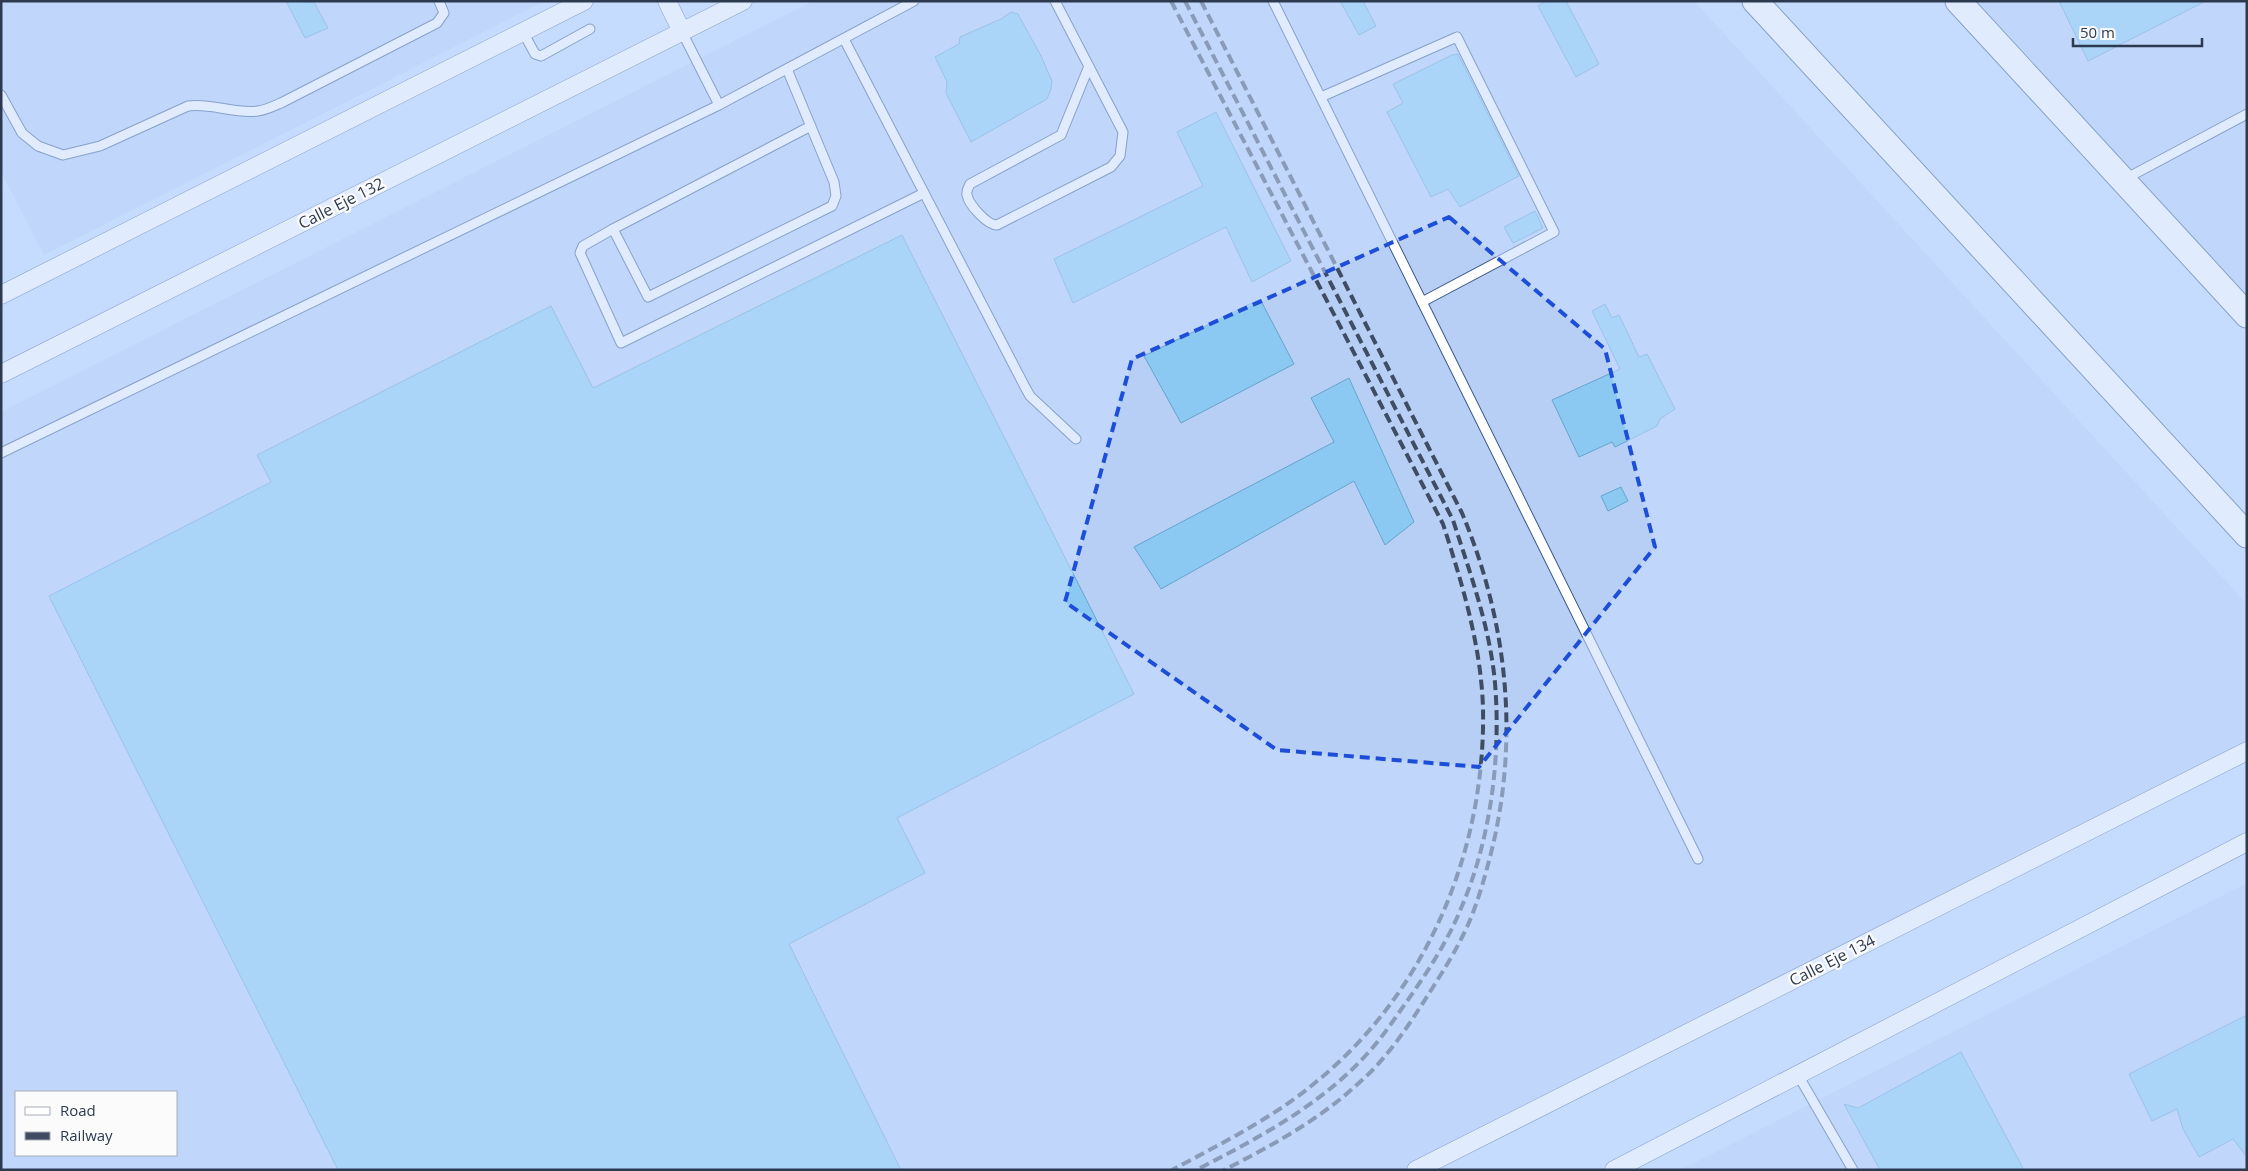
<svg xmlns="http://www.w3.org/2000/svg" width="2248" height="1171" font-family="'Open Sans',sans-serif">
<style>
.built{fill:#b8cff5;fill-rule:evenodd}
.building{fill:#8bc9f3;stroke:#66a3cb}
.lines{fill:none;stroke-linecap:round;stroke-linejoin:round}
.lane-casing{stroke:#3a5989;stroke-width:11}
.street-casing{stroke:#3a5989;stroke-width:19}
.secondary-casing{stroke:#3a5989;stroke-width:27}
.lane{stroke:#fff;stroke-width:9}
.street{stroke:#fff;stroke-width:18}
.secondary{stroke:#fff;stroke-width:25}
.rail{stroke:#3e4c64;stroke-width:4;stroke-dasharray:10 5;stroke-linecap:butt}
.marked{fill:none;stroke:#1d4ed8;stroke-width:4;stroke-dasharray:10 6;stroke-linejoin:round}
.labels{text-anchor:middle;stroke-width:4.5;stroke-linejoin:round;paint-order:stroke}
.street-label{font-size:16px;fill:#2c3a50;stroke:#fbfbfb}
</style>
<rect width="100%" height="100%" fill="#c6dcfe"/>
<g class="built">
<polygon points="1,1 545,1 44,255 1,172"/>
<path d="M813 1H1694L2247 604V746L1407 1170H1V412ZM16 1092H176V1155H16Z"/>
<polygon points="1958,1 2247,1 2247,315"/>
<polygon points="2247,883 2247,1170 1680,1170"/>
</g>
<g class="building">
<polygon points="286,1 314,2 328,28 305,38"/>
<polygon points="1340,1 1363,1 1376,26 1359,35"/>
<polygon points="1547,1 1566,1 1599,64 1576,77 1538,6"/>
<polygon points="2059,1 2206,1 2088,61"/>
<polygon points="1011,12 1018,14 1041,56 1052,81 1051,89 1047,99 971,142 946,93 947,82 935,57 959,44 960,37 1001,19"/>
<polygon points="1458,54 1519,176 1460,207 1448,189 1431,197 1387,112 1403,103 1393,84 1452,55"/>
<polygon points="1216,112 1291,261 1252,282 1226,227 1073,303 1054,259 1203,186 1177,132"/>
<polygon points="1535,211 1543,228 1513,243 1504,227"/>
<polygon points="902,235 1134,694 897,818 925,873 789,944 901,1170 338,1170 49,596 271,482 257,455 551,306 593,388"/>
<polygon points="1260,299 1294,364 1181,423 1144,356"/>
<polygon points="1605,304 1612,318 1619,315 1639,357 1647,354 1675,409 1660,419 1657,426 1615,447 1612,442 1579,457 1552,400 1620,369 1592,311"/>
<polygon points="1349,378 1414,522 1385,545 1354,481 1161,589 1134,547 1334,442 1311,398"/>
<polygon points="1621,487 1628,501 1608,511 1601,496"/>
<polygon points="2247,1015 2247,1157 2233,1139 2199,1157 2183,1129 2177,1109 2152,1121 2129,1074"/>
<polygon points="1961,1052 2024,1170 1880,1170 1844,1104 1858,1108"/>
</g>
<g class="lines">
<defs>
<g id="lane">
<path d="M1055 1 1123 132 1120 156 1111 167 997 225C987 225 969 205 967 195 966 191 968 188 970 184L1061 135 1089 66"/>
<polyline points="1273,1 1698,859"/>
<polyline points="523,32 535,54 541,56 590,29"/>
<polyline points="682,32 719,105 914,1"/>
<polyline points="844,39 1025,387 1030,396 1076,439"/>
<polyline points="787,69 834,182 836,196 832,206 648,297 613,229 811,126"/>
<path d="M1 95 22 133 38 146 63 155 100 146 188 106C212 103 234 114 258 111 266 110 274 106 281 103L437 23 444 13 439 1"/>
<polyline points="1321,97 1457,37 1554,232 1422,302"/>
<polyline points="2125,179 2247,114"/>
<polyline points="613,229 583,246 580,253 621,343 924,193"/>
<polyline points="1,453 719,105"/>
<polyline points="1798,1075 1853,1170"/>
</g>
<g id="street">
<polyline points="667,1 682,32"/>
<polyline points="1,295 584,1"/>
<polyline points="1,374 743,1"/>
<polyline points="1416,1170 2247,751"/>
<polyline points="1614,1170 2247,842"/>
</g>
<g id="secondary">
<polyline points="1755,1 2247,535"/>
<polyline points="1958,1 2247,315"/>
</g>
</defs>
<use href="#lane" class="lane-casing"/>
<use href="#street" class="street-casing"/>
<use href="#secondary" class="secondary-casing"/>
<use href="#lane" class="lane"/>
<use href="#street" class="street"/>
<use href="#secondary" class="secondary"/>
<g class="rail">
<path d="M1171 1 1443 524C1462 583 1481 645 1483 708 1486 849 1427 992 1316 1082 1273 1118 1222 1143 1172 1170"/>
<path d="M1185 1 1453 520C1470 573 1490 627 1495 683 1501 756 1491 838 1462 906 1448 941 1427 973 1405 1004 1393 1021 1381 1039 1367 1054 1321 1105 1257 1139 1196 1170"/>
<path d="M1201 1 1462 513C1508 623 1520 741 1490 857 1484 880 1477 905 1467 927 1456 951 1442 973 1428 995 1409 1025 1388 1057 1361 1081 1321 1119 1273 1145 1224 1170"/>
</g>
</g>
<path d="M0 0H2248V1171H0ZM1449 217 1605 349 1655 547 1479 767 1277 750 1065 602 1132 359Z" fill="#c6dcfe" fill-opacity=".55" fill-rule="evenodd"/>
<path class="marked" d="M1449 217 1605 349 1655 547 1479 767 1277 750 1065 602 1132 359Z"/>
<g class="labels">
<g class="street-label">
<text transform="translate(341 203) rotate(-27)" y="6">Calle Eje 132</text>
<text transform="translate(1832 960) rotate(-27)" y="6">Calle Eje 134</text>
</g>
</g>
<rect width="2248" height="1171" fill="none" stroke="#2c3a50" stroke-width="5"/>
<rect x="15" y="1091" width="162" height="65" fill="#fbfbfb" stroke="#a8aeb7"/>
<rect x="25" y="1107" width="25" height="8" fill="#ffffff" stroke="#a8aeb7"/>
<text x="60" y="1116" font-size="15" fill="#2c3a50">Road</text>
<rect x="25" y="1132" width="25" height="8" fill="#3e4c64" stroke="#a8aeb7"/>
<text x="60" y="1141" font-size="15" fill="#2c3a50">Railway</text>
<path d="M2073 38v8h129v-8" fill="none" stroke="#2c3a50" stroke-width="2.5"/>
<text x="2080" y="38" font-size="15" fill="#2c3a50" stroke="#fbfbfb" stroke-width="4" paint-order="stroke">50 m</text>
</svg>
